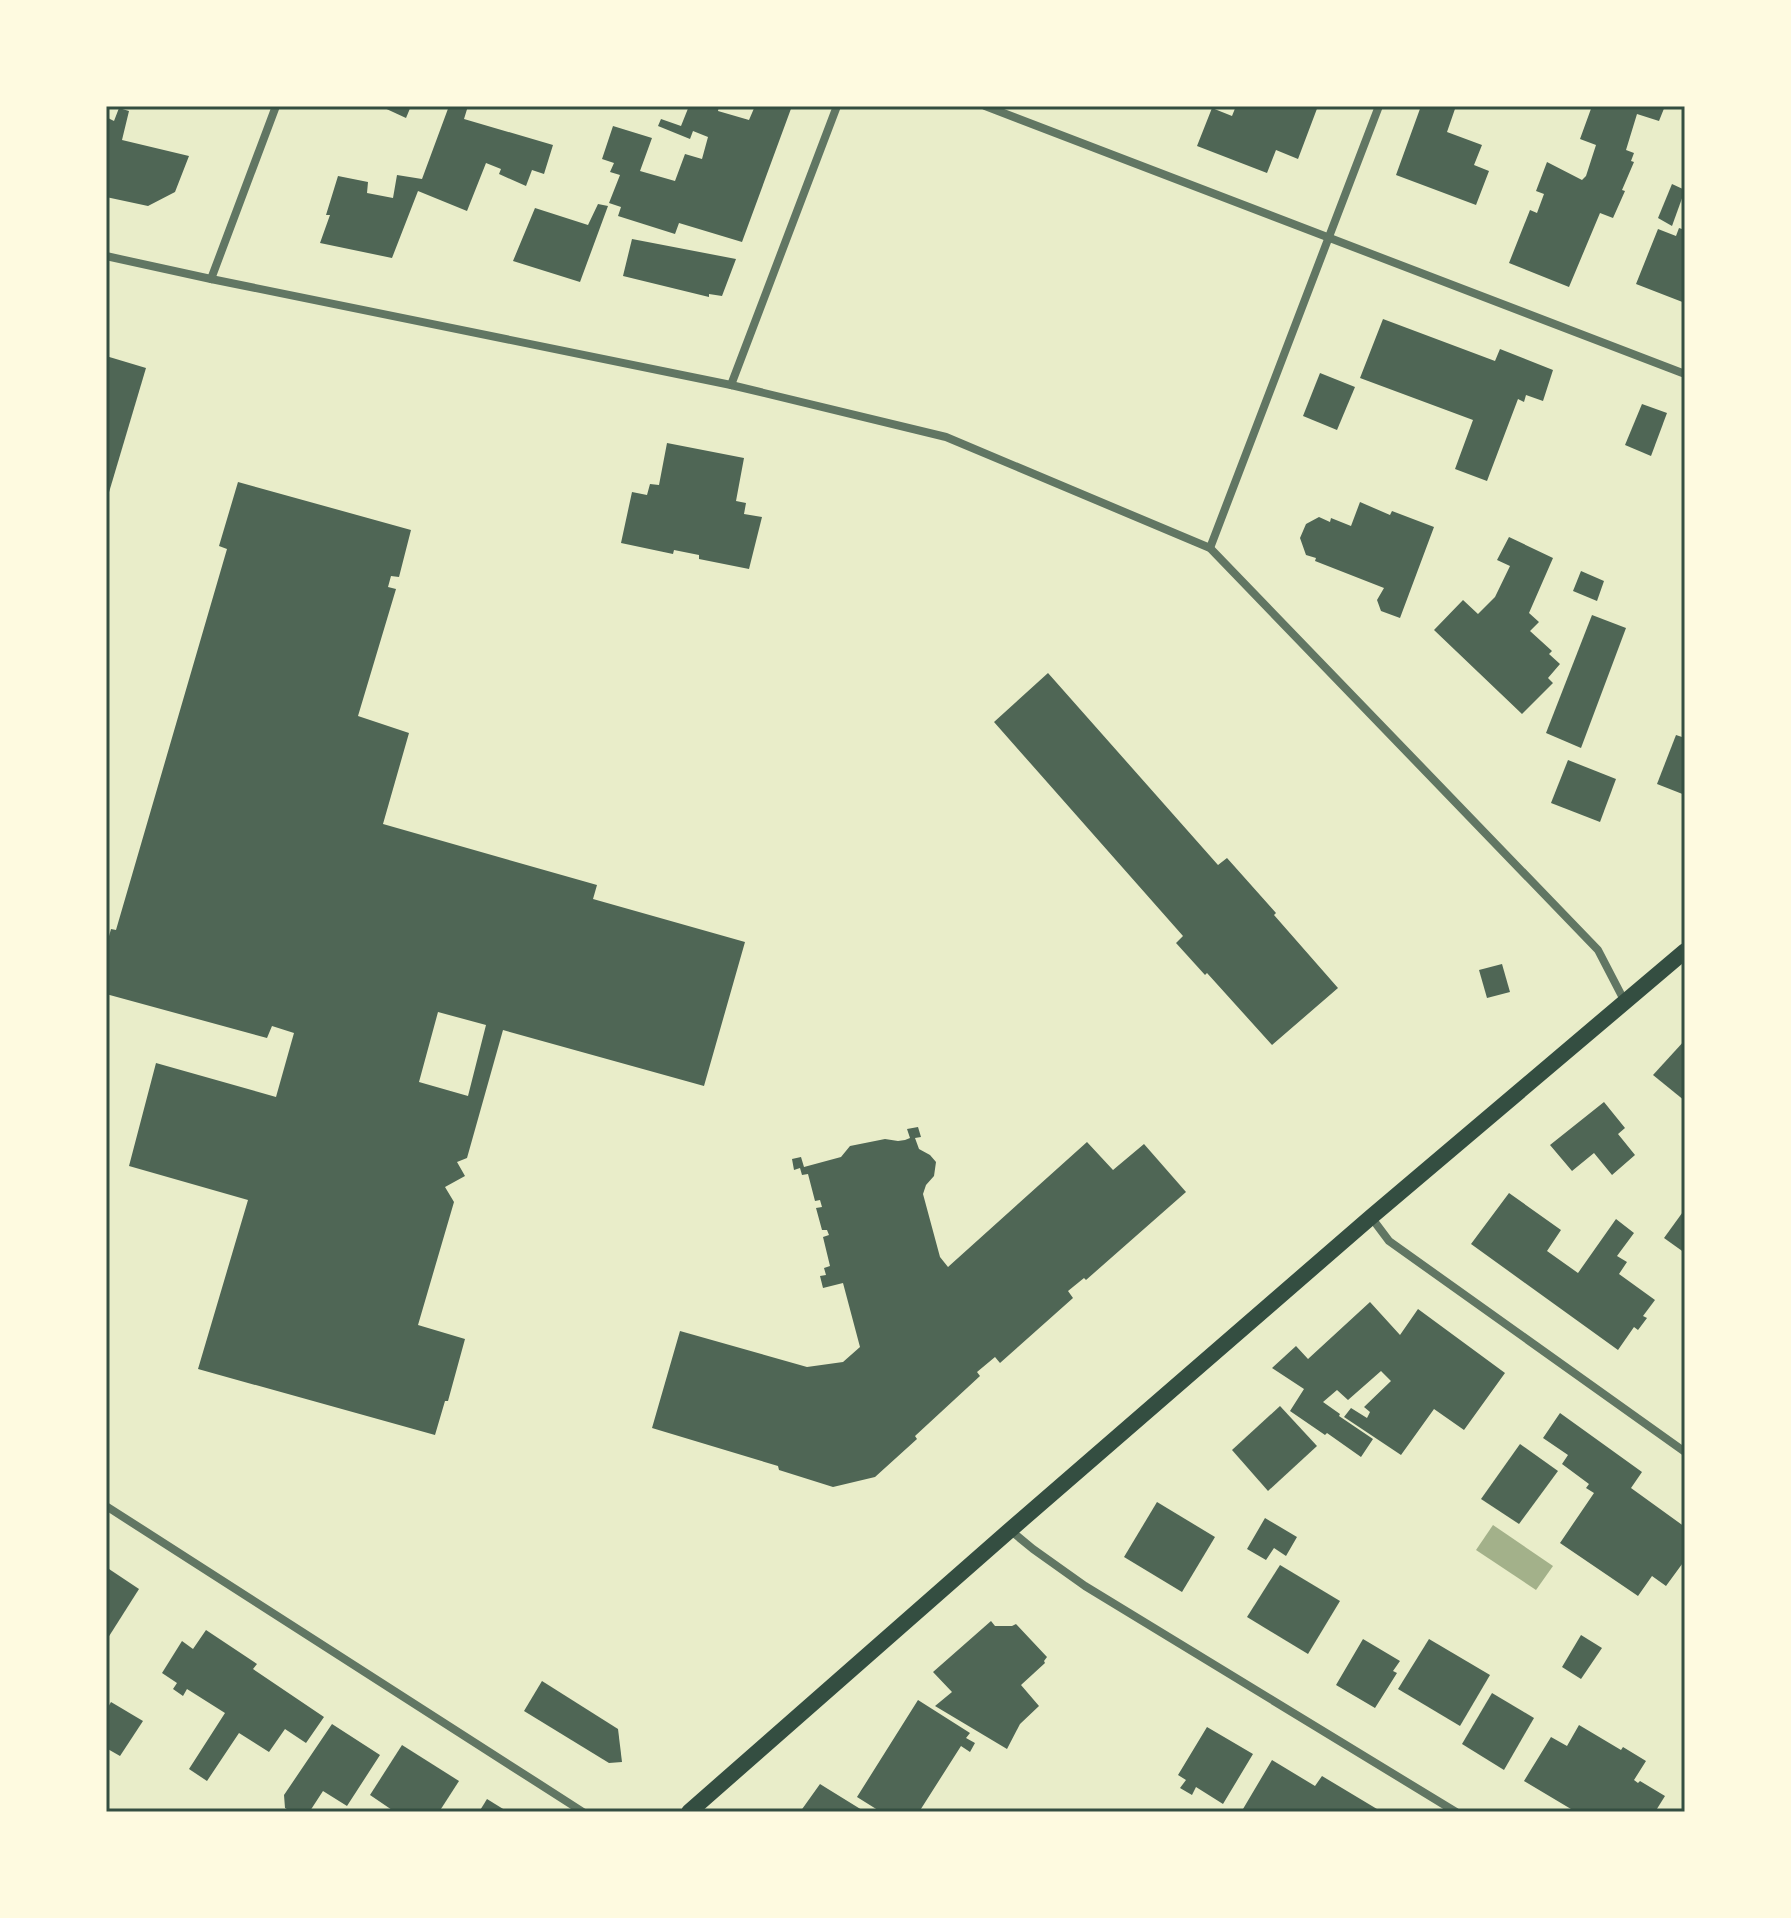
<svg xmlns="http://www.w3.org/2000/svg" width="1791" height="1918" font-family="'Public Sans',sans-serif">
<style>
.water{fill:#a3b18a}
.building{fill:#4f6655;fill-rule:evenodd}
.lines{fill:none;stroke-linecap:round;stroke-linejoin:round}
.minor{stroke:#617663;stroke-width:8}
.secondary{stroke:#344e41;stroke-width:16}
.neatline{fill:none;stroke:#344e41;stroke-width:3}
</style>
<rect width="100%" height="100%" fill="#e9edc9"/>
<polygon class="water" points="1493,1525 1553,1566 1536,1590 1476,1550"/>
<g class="building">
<polygon points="380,106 411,106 406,118"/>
<polygon points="449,106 468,106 464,119 553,145 544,174 532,170 526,186 499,174 501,169 486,163 467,211 418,191 392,258 320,243 330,215 326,215 338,176 368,182 367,193 393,198 397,175 422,179"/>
<polygon points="689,106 719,106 718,111 749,120 755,106 792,106 742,242 679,223 675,234 618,216 621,207 609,203 620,175 610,172 614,163 602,159 613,126 652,138 640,171 675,181 685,154 702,159 708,137 693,131 690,139 658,126 661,119 681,126"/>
<polygon points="1236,106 1318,106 1298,159 1276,150 1267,173 1197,146 1212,108 1232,116"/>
<polygon points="1421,106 1456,106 1447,132 1482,145 1474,165 1489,171 1476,205 1396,175"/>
<polygon points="1592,106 1665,106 1659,121 1637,114 1626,150 1634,153 1631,161 1634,162 1622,190 1625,191 1613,218 1600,213 1569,287 1509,263 1530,210 1537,213 1544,194 1536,191 1547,162 1582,180 1586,176 1596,145 1580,139"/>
<polygon points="119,108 129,111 122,140 189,156 175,192 148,206 106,197 106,117 114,121"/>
<polygon points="1672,184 1685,190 1672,226 1658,218"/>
<polygon points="598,204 608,206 580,282 513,261 535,208 588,225"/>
<polygon points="1679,228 1685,230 1685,303 1636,284 1658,229 1676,236"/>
<polygon points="632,239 736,259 722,296 709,294 709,297 623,276"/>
<polygon points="1383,319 1495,361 1500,349 1553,370 1543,401 1526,395 1524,402 1518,399 1487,481 1455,469 1473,420 1360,378"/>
<polygon points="106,356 146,368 107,499 106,499"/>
<polygon points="1320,373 1355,387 1337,430 1303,416"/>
<polygon points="1642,404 1667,413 1651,456 1625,445"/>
<polygon points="667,443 744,458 736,501 746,503 744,514 762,517 749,569 699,559 699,555 674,550 673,554 621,543 632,492 647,495 650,484 659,485"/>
<path d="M238 482 411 530 399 577 391 576 388 587 396 589 358 716 409 733 383 824 597 885 593 899 745 942 704 1086 503 1030 467 1158 457 1162 465 1176 445 1187 454 1202 418 1325 465 1339 448 1401H445L435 1435 198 1369 248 1200 129 1166 156 1063 276 1097 294 1033 272 1026 267 1038 106 994V947L111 929 116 930 227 549 219 546ZM438 1012 486 1025 468 1096 419 1082Z"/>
<polygon points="1360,502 1390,515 1392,511 1434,527 1400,618 1381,611 1377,600 1384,588 1315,561 1316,558 1306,555 1300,538 1306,524 1319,517 1330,522 1331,518 1351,526"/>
<polygon points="1509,537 1553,558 1529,613 1539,622 1530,631 1552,651 1549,654 1560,664 1548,678 1553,683 1522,714 1434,630 1463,600 1478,614 1495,597 1510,566 1497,560"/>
<polygon points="1581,571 1604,581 1597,601 1573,591"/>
<polygon points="1592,615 1626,628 1581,748 1546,733"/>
<polygon points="1048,673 1218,865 1227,858 1276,913 1274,915 1338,988 1272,1045 1207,973 1205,975 1176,943 1183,936 994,722"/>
<polygon points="1676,735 1685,738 1685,795 1657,784"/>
<polygon points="1568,760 1616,779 1600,822 1551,803"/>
<polygon points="1502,964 1510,992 1487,998 1479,970"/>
<polygon points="1685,1040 1685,1101 1653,1075"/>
<polygon points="1604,1102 1625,1128 1618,1134 1635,1155 1612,1175 1594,1153 1572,1171 1550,1145"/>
<polygon points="918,1127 921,1137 915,1138 919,1149 930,1155 936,1162 934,1176 926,1185 923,1194 940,1257 948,1267 1087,1142 1113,1170 1144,1144 1186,1192 1086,1280 1084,1278 1068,1291 1073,1298 1000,1363 995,1357 977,1372 980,1376 915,1436 917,1439 875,1477 833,1487 779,1470 778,1466 652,1428 680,1331 807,1367 843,1362 860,1347 843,1283 823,1288 820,1276 826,1275 824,1268 830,1266 823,1237 829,1235 827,1230 822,1230 816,1208 822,1207 820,1200 815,1201 808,1174 802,1175 800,1168 794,1170 792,1159 801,1157 804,1167 841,1157 850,1146 885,1139 898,1141 905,1140 910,1138 907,1129"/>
<polygon points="1509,1193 1561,1230 1547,1251 1578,1273 1616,1219 1634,1233 1617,1256 1627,1262 1619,1274 1655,1300 1643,1316 1647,1318 1638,1330 1634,1327 1618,1350 1471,1244"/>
<polygon points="1685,1209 1685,1253 1664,1238"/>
<polygon points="1370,1302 1400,1335 1418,1309 1505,1373 1464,1430 1434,1409 1401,1455 1344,1417 1351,1408 1367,1418 1370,1412 1364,1407 1391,1381 1381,1371 1348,1400 1337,1390 1323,1402 1340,1414 1339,1416 1373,1439 1361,1457 1327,1433 1325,1435 1290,1411 1304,1389 1272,1368 1296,1346 1308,1359"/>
<polygon points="1280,1406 1317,1446 1268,1491 1232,1450"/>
<polygon points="1560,1413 1642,1472 1631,1488 1685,1527 1685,1560 1666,1586 1652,1576 1638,1596 1560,1543 1594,1493 1586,1488 1589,1484 1562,1464 1568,1455 1543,1438"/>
<polygon points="1520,1444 1558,1471 1519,1524 1481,1499"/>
<polygon points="1157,1502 1215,1537 1182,1592 1124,1557"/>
<polygon points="1265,1518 1297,1537 1286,1556 1274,1548 1266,1560 1247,1549"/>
<polygon points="1280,1565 1340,1601 1308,1654 1247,1617"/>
<polygon points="106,1567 139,1589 106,1641"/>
<polygon points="991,1621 995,1626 1012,1626 1016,1624 1047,1657 1044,1661 1045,1663 1021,1685 1039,1706 1020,1724 1007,1749 935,1706 952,1692 933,1672"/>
<polygon points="206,1630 257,1664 253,1669 324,1717 306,1743 285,1729 269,1752 239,1733 207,1781 189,1769 225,1713 187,1689 183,1696 173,1689 177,1683 162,1673 182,1641 193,1649"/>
<polygon points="1581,1635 1602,1648 1581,1679 1562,1667"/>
<polygon points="1363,1639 1400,1661 1393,1671 1397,1673 1375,1708 1336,1685"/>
<polygon points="1429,1639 1490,1675 1460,1726 1398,1689"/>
<polygon points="542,1681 618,1729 622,1762 609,1763 524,1711"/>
<polygon points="1492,1693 1534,1718 1504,1770 1462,1744"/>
<polygon points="918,1700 970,1733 966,1738 975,1743 970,1752 961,1746 919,1812 881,1812 857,1797"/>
<polygon points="111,1702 143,1721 120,1756 106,1748 106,1711"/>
<polygon points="332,1724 380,1755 347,1806 323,1791 310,1811 292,1812 285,1808 284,1795"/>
<polygon points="1579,1725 1621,1750 1623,1747 1646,1761 1634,1780 1638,1783 1640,1781 1665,1796 1655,1812 1576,1812 1524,1781 1551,1737 1567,1746"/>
<polygon points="1207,1727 1253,1754 1223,1804 1196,1787 1192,1795 1180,1788 1186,1780 1178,1775"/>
<polygon points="402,1745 459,1781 439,1812 395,1812 370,1795"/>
<polygon points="1272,1760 1315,1786 1322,1776 1382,1812 1248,1812 1243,1809"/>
<polygon points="820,1784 828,1789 862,1810 861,1812 800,1812"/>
<polygon points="487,1799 508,1812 479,1812"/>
</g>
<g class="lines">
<g class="minor">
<polyline points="985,106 1685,374"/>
<polyline points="106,256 211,279 731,385 946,437 1210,548 1598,950 1625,1002"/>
<polyline points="211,279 276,106"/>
<polyline points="731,385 837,106"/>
<polyline points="1210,548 1379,106"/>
<polyline points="1371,1217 1389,1241 1685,1452"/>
<polyline points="106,1506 583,1812"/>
<polyline points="1010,1530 1033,1549 1085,1586 1456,1812"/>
</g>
<polyline class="secondary" points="689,1812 1010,1530 1371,1217 1685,951"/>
</g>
<rect width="1791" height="1918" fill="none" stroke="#fefae0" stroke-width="216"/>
<rect x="108" y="108" width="1575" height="1702" class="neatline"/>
</svg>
